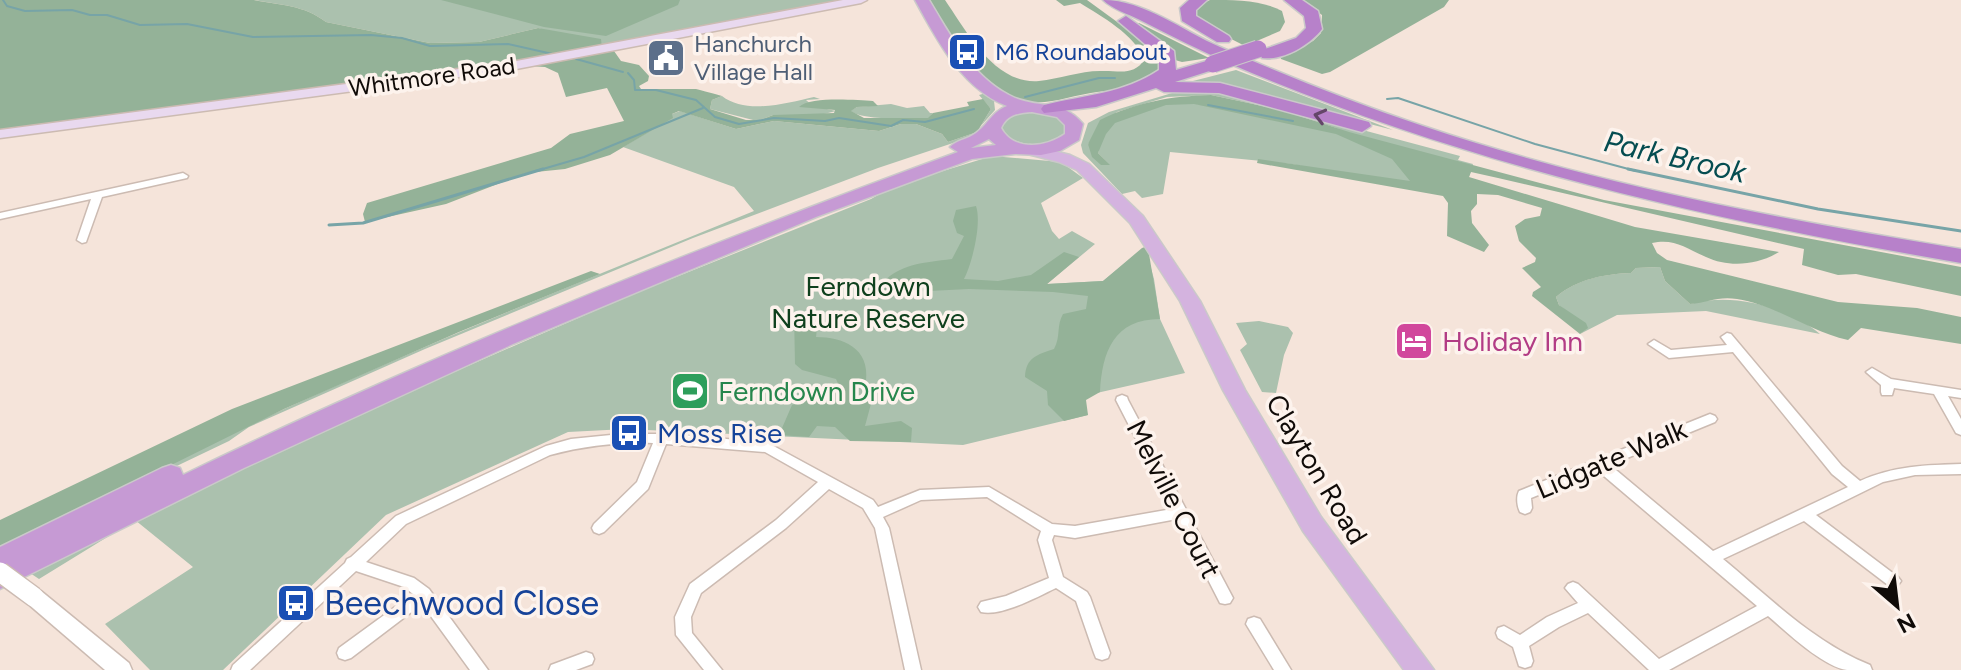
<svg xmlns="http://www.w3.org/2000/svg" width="1961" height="670" font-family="Figtree,sans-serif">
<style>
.green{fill:#abc1ae;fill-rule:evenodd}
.forest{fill:#94b298}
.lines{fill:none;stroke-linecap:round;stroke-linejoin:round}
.stream-far1{stroke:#77a4a7;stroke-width:2}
.stream{stroke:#77a4a7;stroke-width:3}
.minor-casing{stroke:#ccbbb2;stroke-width:3}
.tertiary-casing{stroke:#ccbbb2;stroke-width:3}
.secondary-casing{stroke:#ccbbb2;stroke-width:3}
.primary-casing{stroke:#cac9c9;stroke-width:3}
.trunk-casing{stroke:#cac9c9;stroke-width:3}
.motorway-casing{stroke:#cac9c9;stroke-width:3}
.minor{fill:#fff;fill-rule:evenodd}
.tertiary{fill:#fff;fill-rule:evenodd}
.secondary{fill:#e9d9ef;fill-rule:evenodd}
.primary{fill:#d4b3df;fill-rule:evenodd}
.trunk{fill:#c69ad4;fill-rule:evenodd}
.motorway{fill:#b781ca;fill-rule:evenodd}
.tertiary-bridge-casing{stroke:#ccbbb2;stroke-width:22;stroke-linecap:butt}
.motorway-bridge-casing{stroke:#cac9c9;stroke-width:19;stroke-linecap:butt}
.tertiary-bridge{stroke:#fff;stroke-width:19}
.motorway-bridge{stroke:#b781ca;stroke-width:17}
.wall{fill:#5e514a}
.shaded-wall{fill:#4c423c}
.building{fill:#6d5e56;stroke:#4c423c;stroke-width:2}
.oneway{stroke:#644669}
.labels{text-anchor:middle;stroke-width:7;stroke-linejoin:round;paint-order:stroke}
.far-service-label{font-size:24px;fill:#4e5e75;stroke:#fdf3ed;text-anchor:start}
.far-transit-label{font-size:24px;fill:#164399;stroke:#fdf3ed;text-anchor:start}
.far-street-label{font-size:24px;fill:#100b08;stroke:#fdf3ed}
.park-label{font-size:28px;fill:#0f401d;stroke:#fdf3ed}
.hotel-label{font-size:28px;fill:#b23c85;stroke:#fdf3ed;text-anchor:start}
.leisure-label{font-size:28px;fill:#27864d;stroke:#fdf3ed;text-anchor:start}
.transit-label{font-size:28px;fill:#164399;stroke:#fdf3ed;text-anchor:start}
.street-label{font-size:28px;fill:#100b08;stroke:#fdf3ed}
.water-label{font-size:30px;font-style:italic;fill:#054d51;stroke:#fdf3ed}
.near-transit-label{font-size:34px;fill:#164399;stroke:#fdf3ed;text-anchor:start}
</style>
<rect width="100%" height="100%" fill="#f5e4da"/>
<g class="green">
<path d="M255 0H843L602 48 538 28 479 42 430 43 326 22C304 5 280 5 255 0Z"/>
<polygon points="1236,70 1393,130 1223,86 1189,82"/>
<path d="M1182 90 1220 92 1460 156 1458 160 1473 164 1463 196 1291 164 1170 152 1163 194 1142 198 1135 191 1122 194 1083 153 1081 145 1088 123 1109 112ZM1211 95 1281 110 1339 129 1174 100 1122 114 1104 127 1098 153 1109 164 1088 144 1117 112 1167 97Z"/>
<path d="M986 93 994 101 995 110 971 137 878 168 693 238 425 349 249 427 229 441 1 550C242 417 499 315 754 211L734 187 623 147 672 118V114L680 111 736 129 774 121 879 131 901 124H916L942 134 948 142 977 132 991 109 979 95Z"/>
<path d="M722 96C746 115 787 103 814 97L820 99 806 100 813 106 836 111 820 115H773L757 121 710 109 712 100Z"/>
<path d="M891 104 907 108 924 106 930 113H933L929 118C910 118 864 121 850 111L857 107Z"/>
<path d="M1030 111 1056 116 1066 126 1065 133C1046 150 1018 148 1000 130L1001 124 1011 115Z"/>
<polygon points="992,156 1061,162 1083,178 1041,203 1052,231 1059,239 1072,231 1095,244 1047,284 1103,281 1145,247 1154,279 1160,319 1185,373 1079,397 1088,415 963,445 626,429 568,432 386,515 223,670 150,670 105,624 193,567 135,520 39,579 27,571 127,518 470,365 631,295 871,199 894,186"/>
<path d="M1660 267 1665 281 1690 304C1733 292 1786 306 1820 334L1706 311 1617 315 1580 334 1587 328 1559 305 1556 297C1577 279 1604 274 1631 273L1636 268Z"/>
<polygon points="1259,321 1288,327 1293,333 1284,355 1276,393 1262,392 1240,350 1247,344 1236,323"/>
</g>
<g class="forest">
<path d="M0 0H254C280 5 304 5 326 22L430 43 479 42 538 28 601 39 602 48 614 51 621 61 639 65 649 76 648 81 639 86 641 89H696C700 90 716 94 722 96L712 100 710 109 746 120H760L773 115 834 113 835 110 799 107C810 96 856 100 873 101L878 106 857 107 851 111 864 118H928L933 113 969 106 967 102 983 99 991 109 977 132 948 142 942 134 916 124H901L879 131 774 121 736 129 679 111 672 114 673 118 610 155 565 169 526 173 446 204 365 222 363 214 367 203 551 148 570 134 624 121 607 88 566 97 558 73 545 67 512 65 0 132Z"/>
<polygon points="441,0 680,0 678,5 606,36 544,27"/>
<path d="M929 0H945C967 32 995 85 1039 81 1059 79 1080 71 1100 71 1119 70 1133 77 1145 59 1133 34 1103 17 1080 3L1064 6 1056 0H1087L1157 51 1162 64C1148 85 1120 90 1097 92 1072 95 1049 106 1024 101 987 94 943 33 929 0Z"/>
<path d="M1210 0C1234 0 1262 0 1282 11L1285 22 1280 31 1245 46 1194 20 1195 7Z"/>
<polygon points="1302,0 1449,0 1444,7 1330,72 1322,74 1281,59 1280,55 1313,41 1321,33 1322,15"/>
<polygon points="1139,23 1209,58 1182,62 1175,60 1173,54 1135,25"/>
<path d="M1211 95 1281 110 1349 132 1604 200 1961 267V296L1856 274 1838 275 1802 265 1804 249 1498 178 1471 172 1469 177 1635 227 1779 252C1758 265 1729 268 1706 257 1686 248 1674 238 1652 243L1657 253 1667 260 1838 302 1917 308 1961 317V344L1861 328 1848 340C1810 332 1777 305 1737 299 1717 296 1708 303 1690 304L1665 281 1660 267 1636 268 1631 273C1605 274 1577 279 1556 297L1559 305 1586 323 1588 328 1580 334 1532 296 1533 292 1541 287 1522 268 1535 262 1536 258 1519 241 1515 226 1525 219 1540 216 1542 208 1498 195 1477 194V204L1471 211 1472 223 1489 245 1484 252 1447 236 1448 203 1443 196 1257 163 1258 159 1410 181 1392 159 1336 134 1194 104 1166 105 1115 123 1106 134 1098 153 1110 165H1101L1092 157 1088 144 1100 120C1137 102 1171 96 1211 95Z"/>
<path d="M976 206C982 223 972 264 964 279L998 281 1031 275 1064 252 1079 257 1047 284 1103 281 1142 248 1145 247 1149 254 1160 319C1114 319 1102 352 1100 392L1086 400 1088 415 1064 421 1048 405 1047 391 1025 377C1026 357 1037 355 1054 349 1061 336 1056 326 1063 314L1086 309 1088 296 1053 292 969 289 889 293 879 287C898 263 923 263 952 259L964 236 957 233 953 221 956 210Z"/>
<polygon points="591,271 600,274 459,332 284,409 0,550 0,520 232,409"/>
<path d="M810 312 817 328 816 337C843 337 870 348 866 381L852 384V393L872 400 865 426 901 421 912 428 911 442 850 441 835 427 817 426 809 437 779 435 792 405 841 390 836 379 802 370 795 364 794 314Z"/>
</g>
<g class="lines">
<g class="stream-far1">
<polyline points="3,0 7,6 25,11 72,10 90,15 107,15 140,25 187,24 253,37 371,35 402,38 430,46 508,44 557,55"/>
<polyline points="576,59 623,72"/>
<polyline points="628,73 634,80 635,90 656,90 696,100 715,117 739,124 774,118 825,121 839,118 891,126 903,120 925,122 974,109"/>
<polyline points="1025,97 1099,78 1115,78"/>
<polyline points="1387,99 1398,98 1535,144 1636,171"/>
<polyline points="1208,105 1293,121"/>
<polyline points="536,171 584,157 703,108"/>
</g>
<g class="stream">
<polyline points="1628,169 1818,209 1961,231"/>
<polyline points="329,225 363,223 543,169"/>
</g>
<defs>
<g id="minor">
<polygon points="183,173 188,176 187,178 102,197 86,242 82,243 77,240 91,199 0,219 0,213"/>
<path d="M1727 333 1731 334 1842 466 1860 481C1893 466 1926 465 1961 464V474L1915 475 1883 482 1816 515 1898 577 1901 581 1898 585 1893 587 1888 585 1804 521 1723 559C1770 598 1813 642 1870 665L1872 670C1864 670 1854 670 1847 670 1822 666 1787 632 1768 616L1669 670H1649L1588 613 1559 627 1529 646 1533 661 1531 666 1525 668 1519 666 1513 647 1498 638 1496 633 1498 628 1504 626 1520 635 1547 617 1578 603 1565 588 1568 584 1573 582 1578 584 1659 659 1757 606 1598 471 1531 498 1532 508 1530 512 1525 514 1520 512C1517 506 1516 497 1519 491L1710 414 1715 416 1717 419 1715 422 1610 465 1713 551 1848 487 1832 474 1733 352 1669 358 1648 344 1654 340 1671 350 1727 345 1721 337Z"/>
<polygon points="1872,368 1891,379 1961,390 1961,398 1948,396 1961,419 1961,435 1956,433 1934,394 1894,388 1892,395 1882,395 1881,392 1881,385 1866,372"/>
<path d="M1122 395 1127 397 1128 400 1233 598 1230 603 1225 604 1220 603 1177 519 1075 538 1054 535 1052 540 1063 577 1087 592 1090 597 1110 653 1108 658 1102 660 1096 658 1094 653 1076 601 1056 588C1037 597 1001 617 981 612L978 607 981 602 1006 596 1049 578 1038 540 1041 531 987 497 921 500 883 517 889 528 921 670H905L875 528 863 508 829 489 786 528 701 593 691 617 692 633 722 670H704L676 635 675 617 690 584 776 520 818 482 765 452 666 444 648 489 604 532 599 534 594 532 592 528 594 524 637 482 653 443C618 442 584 446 550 455L406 524 366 562 414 578 429 589 488 670H470L422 604 351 658 345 660 339 658 337 653 339 648 413 594 404 587 356 571 250 670H231L233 665 345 563 347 559 351 557 396 516 546 446 571 439 621 434H673L768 443 873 500 878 507 920 490 989 487 1052 524 1075 526 1172 509 1116 400 1117 397Z"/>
<polygon points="1254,617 1260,619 1291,670 1274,670 1246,624 1248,619"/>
<polygon points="586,652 592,654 594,659 592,664 576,670 549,670 551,665"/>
</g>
<polygon id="tertiary" points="34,588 41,591 129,663 132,670 105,670 27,603 24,597 27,591"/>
<polygon id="secondary" points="843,0 867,0 861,3 511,70 0,138 0,130 511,62"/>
<polygon id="primary" points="1030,145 1070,155 1089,164 1143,216 1200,301 1245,390 1321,517 1434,670 1404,670 1303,531 1223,390 1180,301 1130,223 1077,170 1059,162 1024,153 1024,147"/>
<path id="trunk" d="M915 0H929C951 37 974 80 1015 98 1040 108 1064 100 1083 124L1079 140 1060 151 1041 155 1015 154 972 159 816 217 513 344 244 468 0 589V547L162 468 171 465 180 468 183 475C434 353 696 248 958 152L950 147C957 140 965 140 973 135 987 127 991 112 1007 106 962 89 937 40 915 0ZM1032 112 1057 117 1065 125V134C1045 148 1013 151 1001 128 1007 114 1019 113 1032 112ZM989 139 996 145 971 148Z"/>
<g id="motorway">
<path d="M1103 0C1144 0 1183 31 1220 47 1287 76 1354 103 1423 126 1598 185 1780 219 1961 249V263C1711 220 1467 165 1233 65 1201 51 1171 36 1140 20 1128 14 1112 9 1103 0Z"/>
<polygon points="1189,0 1207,0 1196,10 1196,16 1229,36 1231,39 1229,42 1217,42 1182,21 1180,8"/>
<path d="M1284 0H1302L1318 11 1322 29C1310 45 1283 61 1262 58L1260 54 1262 50 1296 38 1306 28 1304 16Z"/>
<path d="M1126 16 1174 51 1176 70 1213 59 1222 64 1219 68 1175 82 1220 83 1369 122 1371 126 1362 132 1219 93 1164 92 1156 88 1096 107 1044 113 1041 109 1044 105C1084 95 1123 94 1159 70V56L1118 21Z"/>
</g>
</defs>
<use href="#minor" class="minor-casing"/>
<use href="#tertiary" class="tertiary-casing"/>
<use href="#secondary" class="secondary-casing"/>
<use href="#primary" class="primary-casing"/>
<use href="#trunk" class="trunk-casing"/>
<use href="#motorway" class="motorway-casing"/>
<use href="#minor" class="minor"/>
<use href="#tertiary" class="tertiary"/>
<use href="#secondary" class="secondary"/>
<use href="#primary" class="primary"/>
<use href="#trunk" class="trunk"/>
<use href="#motorway" class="motorway"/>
<defs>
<polyline id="tertiary-bridge" points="0,572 34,597"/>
<polyline id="motorway-bridge" points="1213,64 1258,49"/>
</defs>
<use href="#tertiary-bridge" class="tertiary-bridge-casing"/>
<use href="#motorway-bridge" class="motorway-bridge-casing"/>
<use href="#tertiary-bridge" class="tertiary-bridge"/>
<use href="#motorway-bridge" class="motorway-bridge"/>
</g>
<polygon class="wall" points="653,46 676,52 678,61 659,63 655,55"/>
<polygon class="shaded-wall" points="676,52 678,61 667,63 665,54"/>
<polygon class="building" points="670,41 676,52 657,54 653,46"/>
<defs><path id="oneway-chevron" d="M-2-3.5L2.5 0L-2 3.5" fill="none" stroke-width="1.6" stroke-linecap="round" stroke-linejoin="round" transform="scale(2)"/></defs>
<use class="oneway" href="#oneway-chevron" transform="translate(1320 116) rotate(-166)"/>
<defs>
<symbol id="bus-square" viewBox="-11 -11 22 22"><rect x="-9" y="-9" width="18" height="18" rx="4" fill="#1a4fb4" stroke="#fdf3ed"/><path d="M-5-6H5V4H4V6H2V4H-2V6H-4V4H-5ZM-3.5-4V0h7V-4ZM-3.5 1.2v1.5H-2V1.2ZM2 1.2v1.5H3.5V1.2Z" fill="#fff"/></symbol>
<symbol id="civic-square" viewBox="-11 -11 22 22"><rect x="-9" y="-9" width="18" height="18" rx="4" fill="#5c6f8a" stroke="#fdf3ed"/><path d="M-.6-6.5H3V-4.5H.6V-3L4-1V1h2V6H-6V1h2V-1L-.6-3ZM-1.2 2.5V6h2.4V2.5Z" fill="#fff"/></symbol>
<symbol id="hotel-square" viewBox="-11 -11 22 22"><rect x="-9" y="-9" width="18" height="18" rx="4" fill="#d1479c" stroke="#fdf3ed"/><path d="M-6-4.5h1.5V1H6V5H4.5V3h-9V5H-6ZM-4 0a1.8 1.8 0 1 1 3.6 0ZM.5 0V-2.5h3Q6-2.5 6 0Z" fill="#fff"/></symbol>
<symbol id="stadium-square" viewBox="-11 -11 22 22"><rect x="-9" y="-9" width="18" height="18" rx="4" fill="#2e9e5b" stroke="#fdf3ed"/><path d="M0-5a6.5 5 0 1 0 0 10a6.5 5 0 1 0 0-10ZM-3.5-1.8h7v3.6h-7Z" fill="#fff"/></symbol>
</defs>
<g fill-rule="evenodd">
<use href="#bus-square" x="945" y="30" width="44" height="44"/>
<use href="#civic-square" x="644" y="36" width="44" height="44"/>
<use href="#hotel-square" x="1392" y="319" width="44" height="44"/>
<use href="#stadium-square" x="668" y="369" width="44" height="44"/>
<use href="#bus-square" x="607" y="411" width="44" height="44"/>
<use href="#bus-square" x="274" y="581" width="44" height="44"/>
</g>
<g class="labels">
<g class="far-service-label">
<text x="694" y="52">Hanchurch<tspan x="694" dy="28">Village Hall</tspan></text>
</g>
<g class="far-transit-label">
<text x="995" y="60">M6 Roundabout</text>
</g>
<g class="far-street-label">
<text transform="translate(432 77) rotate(-8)" y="8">Whitmore Road</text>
</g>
<g class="park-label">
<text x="868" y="296">Ferndown<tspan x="868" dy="32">Nature Reserve</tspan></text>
</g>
<g class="hotel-label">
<text x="1442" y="351">Holiday Inn</text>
</g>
<g class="leisure-label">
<text x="718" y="401">Ferndown Drive</text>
</g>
<g class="transit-label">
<text x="657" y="443">Moss Rise</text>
</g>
<g class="street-label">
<text transform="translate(1611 459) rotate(-23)" y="10">Lidgate Walk</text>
<text transform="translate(1317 469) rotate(59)" y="10">Clayton Road</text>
<text transform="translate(1174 499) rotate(63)" y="10">Melville Court</text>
</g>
<g class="water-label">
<text transform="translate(1675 157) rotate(13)" y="10">Park Brook</text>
</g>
<g class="near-transit-label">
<text x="324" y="615">Beechwood Close</text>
</g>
</g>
<g transform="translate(1897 606) rotate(152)" stroke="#fdf3ed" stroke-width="6" paint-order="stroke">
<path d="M0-6L14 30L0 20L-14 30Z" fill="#100b08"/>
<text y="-12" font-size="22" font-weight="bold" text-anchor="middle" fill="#100b08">N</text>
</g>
</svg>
